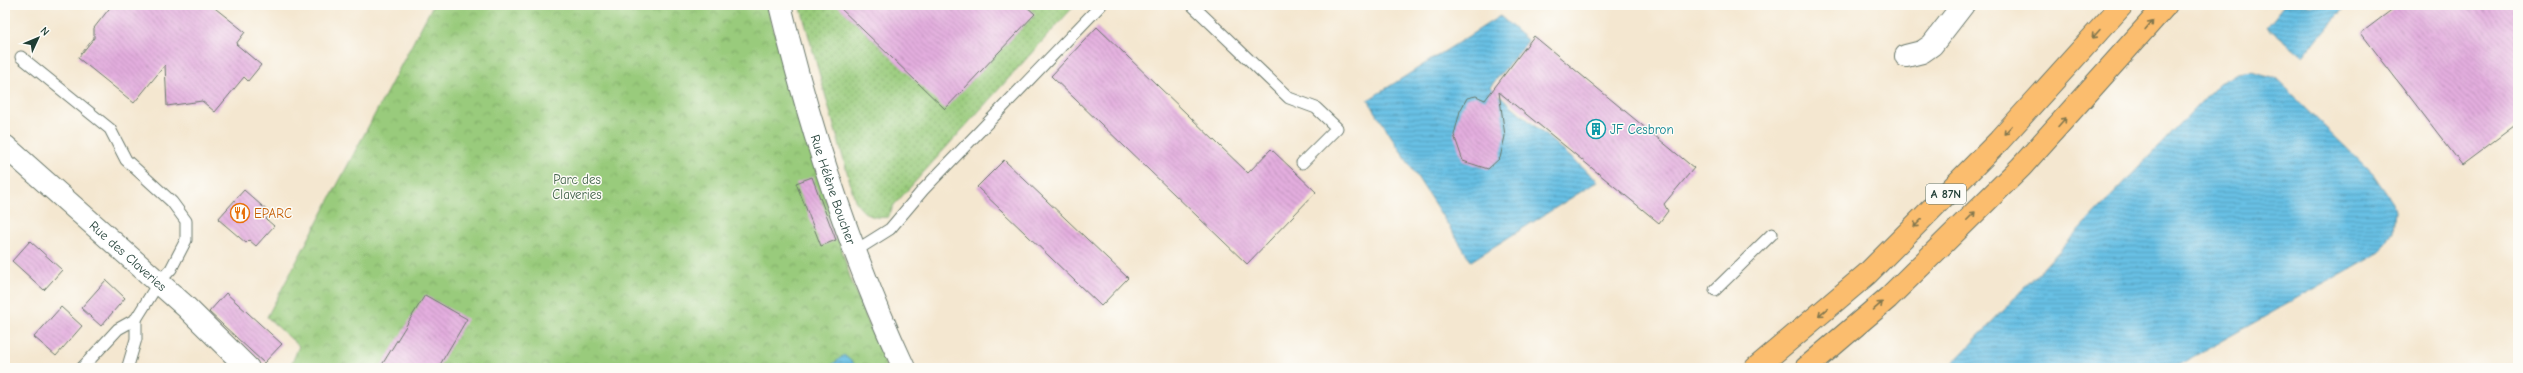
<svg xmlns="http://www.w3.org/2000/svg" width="2523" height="373" font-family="'Comic Neue',sans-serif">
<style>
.grass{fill:url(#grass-dots);stroke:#5c8458}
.park{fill:url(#park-crowns);stroke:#5c8458}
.water{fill:url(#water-rules);stroke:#437e8c}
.building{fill:url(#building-back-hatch)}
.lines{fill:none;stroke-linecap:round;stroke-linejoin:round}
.service-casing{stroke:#6a786b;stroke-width:13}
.minor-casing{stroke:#6a786b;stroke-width:24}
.motorway-casing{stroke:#6a786b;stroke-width:24}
.service{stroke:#fff;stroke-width:11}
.minor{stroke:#fff;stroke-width:22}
.motorway{stroke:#fbbd6e;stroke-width:22}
.oneway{stroke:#82774e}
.labels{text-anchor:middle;stroke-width:3;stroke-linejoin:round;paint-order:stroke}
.shield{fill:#fdfcf7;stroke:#62766e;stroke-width:1}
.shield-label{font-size:12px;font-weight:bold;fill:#1f3d34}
.culture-label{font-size:13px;fill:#0d838f;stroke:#fdfcf7;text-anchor:start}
.park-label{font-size:13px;fill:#3e6046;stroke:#fdfcf7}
.street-label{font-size:13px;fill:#1f3d34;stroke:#fdfcf7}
.food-label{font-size:13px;fill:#c56008;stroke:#fdfcf7;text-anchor:start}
</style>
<defs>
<pattern id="grass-dots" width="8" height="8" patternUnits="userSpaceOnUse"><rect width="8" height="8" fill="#99cb7b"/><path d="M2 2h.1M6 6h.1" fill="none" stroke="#7ca666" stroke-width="1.8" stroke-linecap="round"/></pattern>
<pattern id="park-crowns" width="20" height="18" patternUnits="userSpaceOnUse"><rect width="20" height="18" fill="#99cb7b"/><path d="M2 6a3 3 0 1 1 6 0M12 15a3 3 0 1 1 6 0" fill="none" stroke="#7ca666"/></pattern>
<pattern id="water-rules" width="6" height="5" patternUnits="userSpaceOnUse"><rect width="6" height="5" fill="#67c0e4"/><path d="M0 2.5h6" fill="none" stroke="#549dba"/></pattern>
<pattern id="building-back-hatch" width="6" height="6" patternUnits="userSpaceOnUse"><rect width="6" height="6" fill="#e3adde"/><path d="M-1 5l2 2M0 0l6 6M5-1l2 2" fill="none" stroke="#b78eb5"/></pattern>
</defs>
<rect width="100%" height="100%" fill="#fdfcf7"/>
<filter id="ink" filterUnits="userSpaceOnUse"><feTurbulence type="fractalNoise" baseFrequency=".025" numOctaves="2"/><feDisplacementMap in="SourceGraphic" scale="8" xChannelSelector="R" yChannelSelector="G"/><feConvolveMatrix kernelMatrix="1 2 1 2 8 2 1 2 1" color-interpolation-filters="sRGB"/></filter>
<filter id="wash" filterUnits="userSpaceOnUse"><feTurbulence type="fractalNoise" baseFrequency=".012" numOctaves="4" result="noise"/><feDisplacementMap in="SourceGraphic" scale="16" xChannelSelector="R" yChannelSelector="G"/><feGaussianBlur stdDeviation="0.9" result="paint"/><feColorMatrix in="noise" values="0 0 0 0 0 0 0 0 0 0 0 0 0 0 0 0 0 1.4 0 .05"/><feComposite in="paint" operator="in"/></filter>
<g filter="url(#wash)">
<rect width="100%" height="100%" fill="#f4e7d0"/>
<path class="grass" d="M800 5H1075L894 205 888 217C872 219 862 214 855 200Z"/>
<polygon class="park" points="433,5 766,5 851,280 887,368 290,368 299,346 267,317"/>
<g class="water">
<polygon points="2285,5 2346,5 2303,57 2267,27"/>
<polygon points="1500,16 1528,41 1490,87 1598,181 1471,261 1368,100"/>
<polygon points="2251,72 2276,79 2373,174 2393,203 2395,210 2393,232 2380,252 2173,368 1948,368 2219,83 2237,74"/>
<polygon points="844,355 859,368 828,368"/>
</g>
<g id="blocks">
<g class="building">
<polygon points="112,5 211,5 245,32 236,44 261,65 248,81 244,77 215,112 202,101 167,106 165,65 134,103 78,58 94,38 94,28"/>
<polygon points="837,5 1025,5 1035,14 945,109"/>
<polygon points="2398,5 2518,5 2518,123 2462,165 2361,33"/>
<polygon points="1097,27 1248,173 1271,149 1316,192 1247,264 1051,76"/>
<polygon points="1534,36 1694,168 1664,204 1668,211 1659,223 1499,92 1505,136 1500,158 1488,169 1463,161 1454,135 1460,111 1467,98 1476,96 1485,100"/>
<polygon points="1004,160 1128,278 1101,306 977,187"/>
<polygon points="812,177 836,240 821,246 796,183"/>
<polygon points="244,190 271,214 266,219 274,226 256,246 249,240 246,243 218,219"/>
<polygon points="30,241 62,270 44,290 12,261"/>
<polygon points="106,280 125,298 101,326 81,308"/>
<polygon points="226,293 282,344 264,363 209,312"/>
<polygon points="425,295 467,319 438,368 380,368"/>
<polygon points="61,307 82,326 56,356 34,337"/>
</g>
</g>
</g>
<g filter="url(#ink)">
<use href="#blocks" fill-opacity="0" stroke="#6a786b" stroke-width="1"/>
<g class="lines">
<defs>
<g id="service">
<polyline points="1192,5 1289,98 1316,108 1337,128 1302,163"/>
<polyline points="21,57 110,129 126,160 172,202 186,221 186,240 171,269 159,282 136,319"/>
<polyline points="855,251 890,229 923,190 1101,5"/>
<polyline points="1715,290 1772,234"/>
<polyline points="82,368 118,329 136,319 136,339 128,366"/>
</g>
<g id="minor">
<path id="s1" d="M780 5C810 130 850 252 904 368"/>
<polyline points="1906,56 1922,52 1932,45 1963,5"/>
<path id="s2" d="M5 146 185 306 248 368"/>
</g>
<g id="motorway">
<polyline points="1756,368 1867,274 1999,141 2122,5"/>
<polyline points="1806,368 1888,298 2021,167 2166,5"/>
</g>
</defs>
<use href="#service" class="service-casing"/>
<use href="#minor" class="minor-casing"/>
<use href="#motorway" class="motorway-casing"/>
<use href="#service" class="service"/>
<use href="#minor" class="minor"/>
<use href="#motorway" class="motorway"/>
</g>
<defs><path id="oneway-shaft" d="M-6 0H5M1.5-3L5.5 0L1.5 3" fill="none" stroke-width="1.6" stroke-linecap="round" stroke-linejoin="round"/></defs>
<g class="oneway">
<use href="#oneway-shaft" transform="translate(2149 25) rotate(-50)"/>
<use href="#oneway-shaft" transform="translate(2096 34) rotate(132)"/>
<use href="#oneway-shaft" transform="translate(2062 122) rotate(-48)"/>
<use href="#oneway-shaft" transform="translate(2008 130) rotate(132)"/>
<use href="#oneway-shaft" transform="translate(1971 216) rotate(-45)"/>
<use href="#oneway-shaft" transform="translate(1918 223) rotate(135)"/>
<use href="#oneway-shaft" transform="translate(1878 306) rotate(-41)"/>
<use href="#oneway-shaft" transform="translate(1823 312) rotate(140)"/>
</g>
</g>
<defs>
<symbol id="building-ring" viewBox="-11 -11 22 22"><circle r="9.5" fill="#fdfcf7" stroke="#0f9aa8" stroke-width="1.5"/><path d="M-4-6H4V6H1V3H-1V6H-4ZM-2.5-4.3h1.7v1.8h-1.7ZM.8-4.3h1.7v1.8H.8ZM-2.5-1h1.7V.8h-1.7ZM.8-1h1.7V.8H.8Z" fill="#0f9aa8"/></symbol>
<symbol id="restaurant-ring" viewBox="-11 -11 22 22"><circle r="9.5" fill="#fdfcf7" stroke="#e8710a" stroke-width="1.5"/><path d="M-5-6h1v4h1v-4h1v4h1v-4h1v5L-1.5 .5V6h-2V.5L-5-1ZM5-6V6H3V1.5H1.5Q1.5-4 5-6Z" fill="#e8710a"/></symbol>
</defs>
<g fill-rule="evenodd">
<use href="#building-ring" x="1585" y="118" width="22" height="22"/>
<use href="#restaurant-ring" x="229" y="202" width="22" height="22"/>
</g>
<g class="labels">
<rect class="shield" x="1926" y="184" width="40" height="20" rx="3"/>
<g class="shield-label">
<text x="1946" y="198">A 87N</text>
</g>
<g class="culture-label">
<text x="1610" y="134">JF Cesbron</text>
</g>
<g class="park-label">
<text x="577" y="184">Parc des<tspan x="577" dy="15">Claveries</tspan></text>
</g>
<g class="street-label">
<text dy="5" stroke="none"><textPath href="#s1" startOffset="192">Rue Hélène Boucher</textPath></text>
<text dy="5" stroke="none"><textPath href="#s2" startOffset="165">Rue des Claveries</textPath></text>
</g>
<g class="food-label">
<text x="254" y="218">EPARC</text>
</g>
</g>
<rect width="2523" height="373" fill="none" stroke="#fdfcf7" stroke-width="20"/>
<g transform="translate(38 38) rotate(46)" stroke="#fdfcf7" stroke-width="3" paint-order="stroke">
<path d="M0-3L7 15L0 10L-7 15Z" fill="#1f3d34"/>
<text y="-6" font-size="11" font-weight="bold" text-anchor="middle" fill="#1f3d34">N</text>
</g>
</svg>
